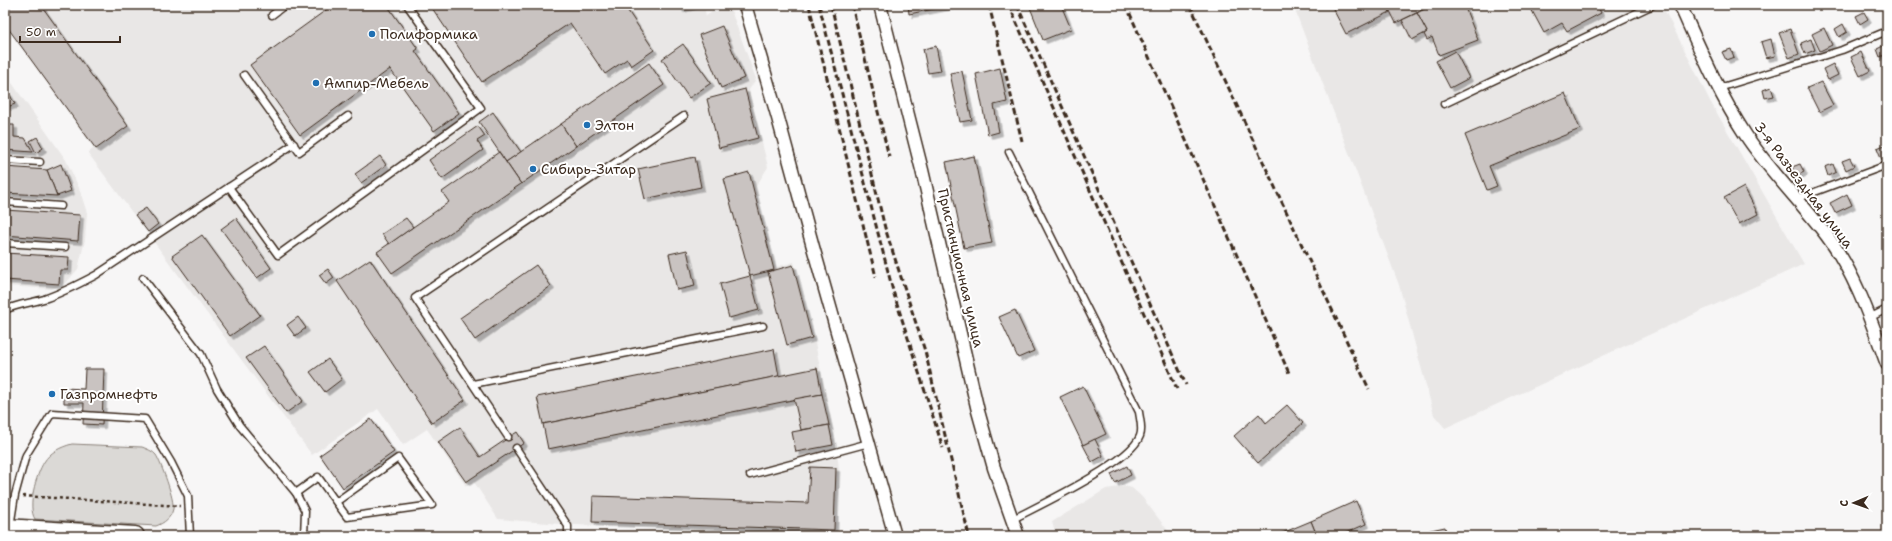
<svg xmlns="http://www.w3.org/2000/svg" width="1892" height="541" font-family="'Shantell Sans',sans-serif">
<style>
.built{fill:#e9e7e6}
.green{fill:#dbd9d6;stroke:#8b827a}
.building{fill:#c9c3c1;stroke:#3b2a1e;filter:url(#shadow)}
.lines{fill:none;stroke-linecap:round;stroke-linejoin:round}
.service-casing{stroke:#3b2a1e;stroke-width:9}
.minor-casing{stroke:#3b2a1e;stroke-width:15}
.secondary-casing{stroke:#3b2a1e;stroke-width:21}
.path{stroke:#3b2a1e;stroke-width:2.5;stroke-dasharray:3 3;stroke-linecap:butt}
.service{stroke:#fff;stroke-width:6}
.minor{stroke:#fff;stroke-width:12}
.secondary{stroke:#fff;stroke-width:18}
.rail{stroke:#3b2a1e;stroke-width:3;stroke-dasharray:6 3;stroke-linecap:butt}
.poi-dot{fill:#1f6fb2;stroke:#fff;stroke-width:1.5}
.labels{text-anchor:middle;stroke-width:4;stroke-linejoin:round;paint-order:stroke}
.poi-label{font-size:14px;fill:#3b2a1e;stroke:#fff;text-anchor:start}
.street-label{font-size:14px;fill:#3b2a1e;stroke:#fff}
</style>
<defs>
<filter id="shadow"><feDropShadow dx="3.5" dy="3.5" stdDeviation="0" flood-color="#0004"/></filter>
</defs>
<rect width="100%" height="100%" fill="#f7f6f6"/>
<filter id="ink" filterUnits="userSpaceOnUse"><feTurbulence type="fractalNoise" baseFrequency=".025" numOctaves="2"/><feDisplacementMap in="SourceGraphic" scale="8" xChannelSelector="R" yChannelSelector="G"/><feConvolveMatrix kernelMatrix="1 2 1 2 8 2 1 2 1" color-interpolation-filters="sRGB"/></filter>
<g filter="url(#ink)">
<g class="built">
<polygon points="5,5 704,5 706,16 722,5 729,5 756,79 749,90 768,167 755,188 776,267 794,262 814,338 836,445 839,468 837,535 574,525 498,519 474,482 466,486 427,429 403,445 378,409 312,455 88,153 94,148 5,24"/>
<polygon points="1293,5 1662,5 1710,101 1804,264 1445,428 1434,415 1399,285"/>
<polygon points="5,73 66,160 79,188 87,213 85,240 78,269 66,283 52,289 5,286"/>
<polygon points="1125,486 1132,488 1142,497 1172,536 1056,536 1052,522 1106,489"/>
</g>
<path class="green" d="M72 444 142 447C147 449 153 451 156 455 161 463 175 500 173 509 171 518 164 523 156 526L35 519C27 507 36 475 44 462 50 452 61 447 72 444Z"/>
<g class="building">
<polygon points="5,5 41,5 128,126 96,149 5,24"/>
<polygon points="333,5 387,5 418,49 415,51 459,113 434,131 390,69 300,135 250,65"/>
<polygon points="430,5 624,5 654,50 631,66 627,59 605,74 570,23 482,82"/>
<polygon points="679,5 695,5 680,9"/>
<polygon points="908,5 954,5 909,14"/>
<polygon points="1029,5 1061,5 1071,29 1043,40"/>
<polygon points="1331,5 1387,5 1390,12 1346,34"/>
<polygon points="1387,5 1432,5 1396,23"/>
<polygon points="1432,5 1464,5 1478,40 1439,55 1432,37 1427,40 1424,34 1427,32 1417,13"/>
<polygon points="1529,5 1597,5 1601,13 1567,31 1562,23 1544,33"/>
<polygon points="1864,12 1868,19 1860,24 1856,16"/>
<polygon points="1417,13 1427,32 1412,40 1402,20"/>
<polygon points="1843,24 1847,32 1839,37 1835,29"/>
<polygon points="722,26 744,78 721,88 699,35"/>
<polygon points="1824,28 1832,45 1820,51 1812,34"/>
<polygon points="1790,29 1799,54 1789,58 1779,33"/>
<polygon points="1771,39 1775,56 1766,58 1761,42"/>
<polygon points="1811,39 1815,50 1805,54 1801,43"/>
<polygon points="683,44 711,83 689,98 662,59"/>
<polygon points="1885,45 1887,54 1880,57 1877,49"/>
<polygon points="936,46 941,71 928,73 923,49"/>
<polygon points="1731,49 1734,57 1726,60 1722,52"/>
<polygon points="1455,51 1469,78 1450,88 1436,61"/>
<polygon points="1861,52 1870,71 1860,76 1851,57"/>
<polygon points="649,63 664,85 576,146 561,124"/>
<polygon points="1833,64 1838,75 1828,80 1823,69"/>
<polygon points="1000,68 1007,102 994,105 999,132 988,135 976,74"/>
<polygon points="962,71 972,120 960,122 950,73"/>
<polygon points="1821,82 1833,105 1819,112 1807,88"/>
<polygon points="1771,87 1774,96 1765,98 1763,90"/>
<polygon points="745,89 758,138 719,148 707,99"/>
<polygon points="8,92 15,104 7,107 5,103 5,94"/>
<polygon points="1565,93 1580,129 1489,166 1497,186 1487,190 1465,135"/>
<polygon points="493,112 521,152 506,162 479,122"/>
<polygon points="561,124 576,146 521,184 506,162"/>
<polygon points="5,125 14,125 14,137 25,138 33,152 5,150"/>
<polygon points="478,126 485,136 477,141 483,150 442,179 429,160"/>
<polygon points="37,137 43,148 36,153 30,141"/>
<polygon points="1887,144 1887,157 1882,160 1877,148"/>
<polygon points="499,152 521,184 392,273 377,252 449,202 442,192"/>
<polygon points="380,156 386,165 361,183 355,174"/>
<polygon points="974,156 992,243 964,248 946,162"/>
<polygon points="695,157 701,187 645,199 638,169"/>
<polygon points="1850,158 1854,166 1846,170 1842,161"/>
<polygon points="61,164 71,191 57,196 47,170"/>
<polygon points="1800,164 1804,172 1796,176 1792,167"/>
<polygon points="1833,164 1836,172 1828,176 1825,167"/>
<polygon points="5,167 47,170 57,196 5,193"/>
<polygon points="749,172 774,270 750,276 724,179"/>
<polygon points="1744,187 1758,214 1739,224 1724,198"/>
<polygon points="1847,194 1852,205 1835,213 1830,203"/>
<polygon points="146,208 158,224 148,232 135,215"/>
<polygon points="5,210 80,215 78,241 5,235"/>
<polygon points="236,218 271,268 257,278 221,229"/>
<polygon points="406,218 413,227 389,244 382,234"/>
<polygon points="202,235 260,315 230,336 172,256"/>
<polygon points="687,250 695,286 677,290 669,254"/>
<polygon points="5,253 69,257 68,270 60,270 59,284 5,280"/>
<polygon points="370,259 465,400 432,423 337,281"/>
<polygon points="536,265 551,286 475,340 460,318"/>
<polygon points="793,265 812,338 787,345 768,272"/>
<polygon points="328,269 334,278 326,284 319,275"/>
<polygon points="750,276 759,310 729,318 720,284"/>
<polygon points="1887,282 1887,297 1882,284"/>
<polygon points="1015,310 1034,351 1018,358 999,317"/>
<polygon points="298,317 306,328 295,336 287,325"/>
<polygon points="264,346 303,401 286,413 246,358"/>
<polygon points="774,349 779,376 543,424 537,397"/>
<polygon points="328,359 342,379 325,392 310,372"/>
<polygon points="817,368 822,394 548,449 543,424"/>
<polygon points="85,369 104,369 102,425 83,424 84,403 64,403 64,388 84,389"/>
<polygon points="1083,386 1106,434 1083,445 1060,397"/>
<polygon points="822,394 829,425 801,430 794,399"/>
<polygon points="1287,405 1303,423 1258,463 1234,436 1259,414 1266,423"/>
<polygon points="371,419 394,452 343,488 320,455"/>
<polygon points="829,425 833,445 796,452 792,432"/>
<polygon points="460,427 480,457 517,432 524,443 466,482 438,442"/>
<polygon points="1095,439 1103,456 1092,462 1083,445"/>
<polygon points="1127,466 1131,475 1115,483 1111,474"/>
<polygon points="810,467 836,468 834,530 592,522 593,496 808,503"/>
<polygon points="1356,501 1366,524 1339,536 1317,536 1311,521"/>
<polygon points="1311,521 1317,536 1275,536"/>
<polygon points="1445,527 1447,536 1418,536 1417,533"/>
</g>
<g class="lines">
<defs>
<g id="service">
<polyline points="272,15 285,5"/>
<polyline points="244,75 299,152 348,116"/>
<polyline points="1719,88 1842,50 1887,31"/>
<polyline points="1444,104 1653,5"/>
<path d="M1009 152 1139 412C1140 420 1143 429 1140 436 1130 463 1040 505 1013 519"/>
<polyline points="5,160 40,162"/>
<polyline points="229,187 278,255 481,108 407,5"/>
<polyline points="1796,199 1887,165"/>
<polyline points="5,202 61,206"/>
<polyline points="5,243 65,247"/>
<polyline points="143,278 201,354 217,389 240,426 296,493 305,511 304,536"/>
<path d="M5 310C18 304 31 303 44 299 62 293 79 284 96 275L294 144"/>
<polyline points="1869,318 1887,309"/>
<polyline points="473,384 763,326"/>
<polyline points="508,437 415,298 684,116"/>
<polyline points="516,448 568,526 568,536"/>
<polyline points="750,475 869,443"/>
<polyline points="296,493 318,477 336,502 398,458 432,505 347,517 336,502"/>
<polyline points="10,527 15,495 26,455 52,413 145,419 171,462 188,496 190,536"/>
</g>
<g id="minor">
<polyline points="745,5 778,118 813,247 895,536"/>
<polyline points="880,5 922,170 978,411 994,468 1018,536"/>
<path d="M1680 5C1700 49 1719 94 1745 134 1769 171 1801 201 1827 236 1855 273 1871 321 1887 364"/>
</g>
<polyline id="secondary" points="5,528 135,536"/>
</defs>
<use href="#service" class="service-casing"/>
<use href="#minor" class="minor-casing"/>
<use href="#secondary" class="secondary-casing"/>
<polyline class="path" points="23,496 180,506"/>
<use href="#service" class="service"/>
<use href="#minor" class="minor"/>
<use href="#secondary" class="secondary"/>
<g class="rail">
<polyline points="809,5 876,277"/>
<polyline points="819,5 893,291 943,448"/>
<polyline points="831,5 885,228 925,351 969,536"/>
<polyline points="852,5 889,157"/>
<polyline points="989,5 1022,141"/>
<polyline points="1009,5 1177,389"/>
<polyline points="1017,5 1186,385"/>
<polyline points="1126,5 1289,373"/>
<polyline points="1190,5 1369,389"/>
</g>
</g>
</g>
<g class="poi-dot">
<circle cx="372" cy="34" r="4"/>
<circle cx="316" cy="83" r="4"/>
<circle cx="587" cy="125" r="4"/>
<circle cx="533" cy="169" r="4"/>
<circle cx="52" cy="394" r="4"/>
</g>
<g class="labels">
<g class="poi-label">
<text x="380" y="39">Полиформика</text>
<text x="324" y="88">Ампир-Мебель</text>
<text x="595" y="130">Элтон</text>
<text x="541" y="174">Сибирь-Зитар</text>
<text x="60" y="399">Газпромнефть</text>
</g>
<g class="street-label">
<text transform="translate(1804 185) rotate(53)" y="5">3-я Разъездная улица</text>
<text transform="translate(961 268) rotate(77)" y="5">Пристанционная улица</text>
</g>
</g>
<rect width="1892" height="541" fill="none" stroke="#fff" stroke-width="20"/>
<rect x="10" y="10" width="1872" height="521" fill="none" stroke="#3b2a1e" stroke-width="1.5" filter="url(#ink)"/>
<g transform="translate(1854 503) rotate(268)" stroke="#ffffff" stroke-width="3" paint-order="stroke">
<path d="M0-3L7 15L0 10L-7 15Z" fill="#3b2a1e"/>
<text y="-6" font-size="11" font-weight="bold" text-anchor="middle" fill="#3b2a1e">С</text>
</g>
<path d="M20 36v6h100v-6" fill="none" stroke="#3b2a1e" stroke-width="2"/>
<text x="26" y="36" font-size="12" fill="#3b2a1e" stroke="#ffffff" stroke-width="3" paint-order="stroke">50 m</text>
</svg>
